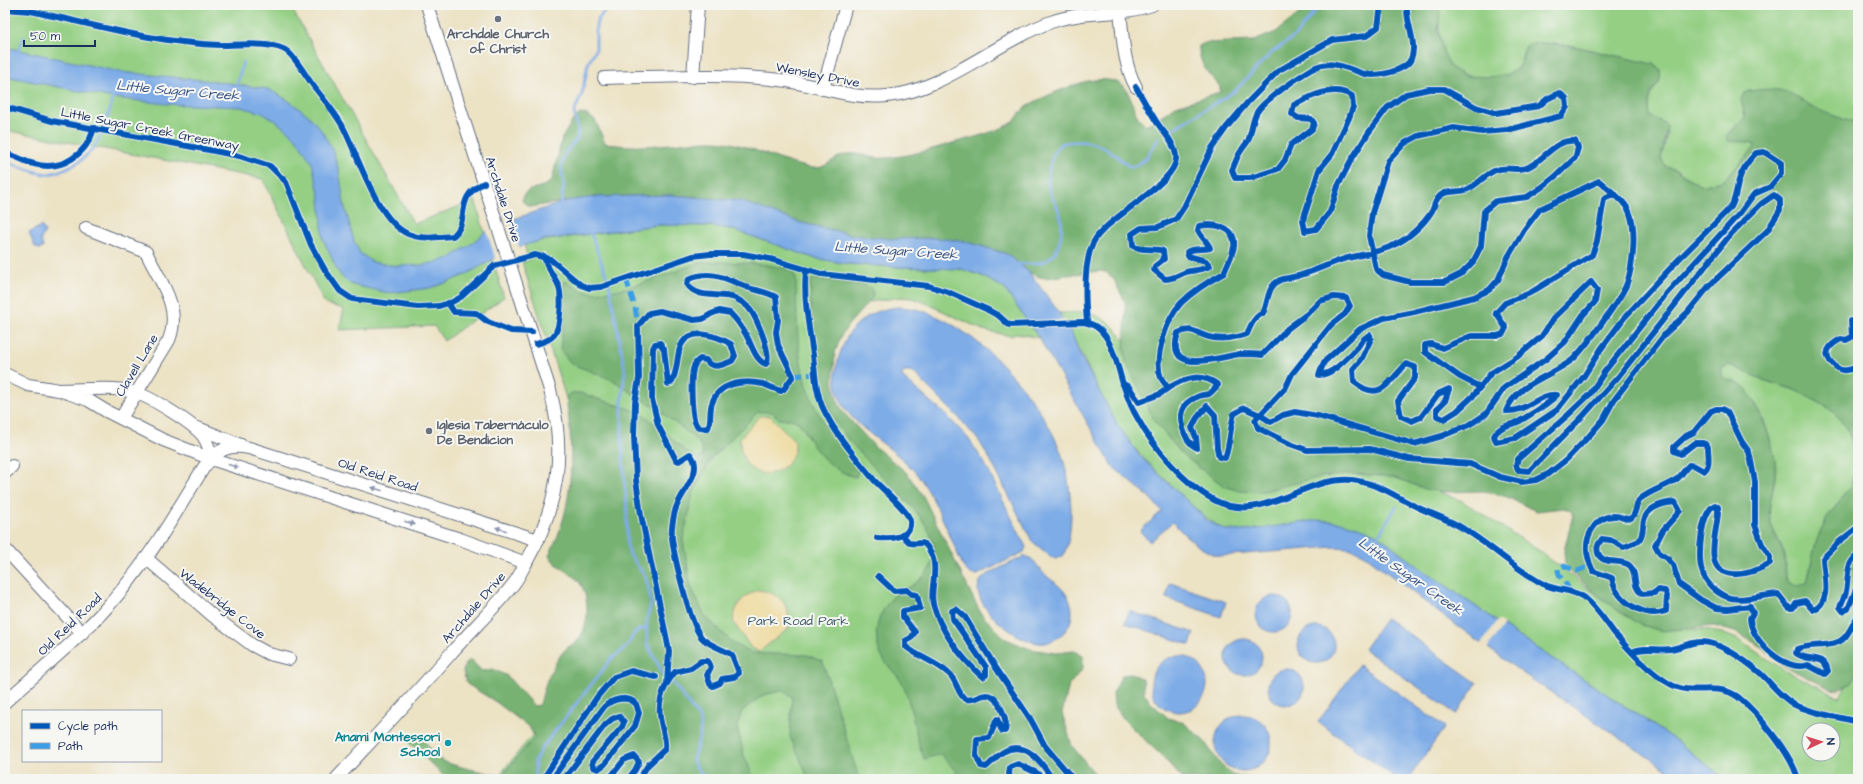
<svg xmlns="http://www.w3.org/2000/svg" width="1863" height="784" font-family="'Architects Daughter',sans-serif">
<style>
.green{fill:#94cf84;stroke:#587f71;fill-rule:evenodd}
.forest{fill:#77b272;stroke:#497068;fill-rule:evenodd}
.sand{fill:#eeda9e;stroke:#84847e}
.water{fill:#7eace7;stroke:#4c6ea2}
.pier{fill:#ece2c4}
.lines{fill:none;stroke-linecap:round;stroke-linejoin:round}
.stream{stroke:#7eace7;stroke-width:3}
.minor-casing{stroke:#646e82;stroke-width:14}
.minor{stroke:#fff;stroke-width:12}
.quiet{stroke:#3b9de6;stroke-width:5;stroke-dasharray:10 5;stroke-linecap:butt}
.cycleway-casing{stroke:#f6f6f2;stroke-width:8}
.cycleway{stroke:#0057b8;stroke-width:6}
.oneway{fill:#8d97ae}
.worship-dot{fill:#6b7280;stroke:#f6f6f2;stroke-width:1.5}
.culture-dot{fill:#0f9aa8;stroke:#f6f6f2;stroke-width:1.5}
.labels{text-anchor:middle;stroke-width:4;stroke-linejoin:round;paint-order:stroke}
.worship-label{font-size:13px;font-weight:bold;fill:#5b616d;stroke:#f6f6f2}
.street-label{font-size:13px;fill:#1b2f5e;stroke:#f6f6f2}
.park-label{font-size:13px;fill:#395768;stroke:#f6f6f2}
.culture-label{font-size:13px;font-weight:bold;fill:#0d838f;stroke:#f6f6f2;text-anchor:end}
.water-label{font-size:14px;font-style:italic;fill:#395487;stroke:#f6f6f2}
</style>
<rect width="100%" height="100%" fill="#f6f6f2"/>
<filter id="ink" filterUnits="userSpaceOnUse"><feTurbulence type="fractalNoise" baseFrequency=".025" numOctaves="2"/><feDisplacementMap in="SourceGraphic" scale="8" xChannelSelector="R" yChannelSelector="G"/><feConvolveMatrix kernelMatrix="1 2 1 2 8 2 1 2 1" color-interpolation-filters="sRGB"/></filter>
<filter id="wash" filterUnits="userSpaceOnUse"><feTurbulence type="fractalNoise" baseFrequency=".012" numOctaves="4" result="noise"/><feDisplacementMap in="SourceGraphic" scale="16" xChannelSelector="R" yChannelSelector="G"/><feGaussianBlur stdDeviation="0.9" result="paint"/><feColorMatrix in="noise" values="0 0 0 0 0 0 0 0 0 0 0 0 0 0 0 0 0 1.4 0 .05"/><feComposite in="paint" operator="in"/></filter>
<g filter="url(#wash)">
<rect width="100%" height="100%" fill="#ece2c4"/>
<g class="green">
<polygon points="5,5 245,5 293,11 414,224 475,200 504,297 444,341 434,326 339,330 344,309 325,304 263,179 5,130"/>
<path d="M1441 5H1858V124L1825 113 1806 105 1795 96 1750 91 1744 93 1741 99 1745 117 1741 124 1730 131 1755 143V147L1723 181 1701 186 1676 170 1666 167 1661 158 1667 135 1665 124 1650 116C1648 100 1649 94 1660 82L1622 58 1592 50 1568 45 1540 43 1523 51C1522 57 1522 63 1517 68 1507 81 1461 80 1451 68 1437 50 1438 25 1441 5Z"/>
<polygon points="658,225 710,226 731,229 814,258 849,264 900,267 961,269 980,275 1004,288 1039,338 1017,333 1011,336 983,330 926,303 912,298 901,297 851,305 837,331 828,400 919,508 942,550 1048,722 1097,779 496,779 639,607 625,410 566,398 522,262 528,260 524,243"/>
<path d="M1059 313C1069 313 1082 311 1092 314 1134 325 1149 404 1170 437 1179 451 1190 460 1202 470L1346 466 1405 478 1462 501 1538 550 1621 613 1635 620 1677 628 1704 630 1722 633 1737 639 1786 671 1840 697 1858 661V779H1725L1671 737 1515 634 1419 567 1379 536 1225 530C1205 519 1192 506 1176 490 1154 469 1133 450 1117 424 1095 388 1081 348 1059 313ZM1809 730H1833V754H1809Z"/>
<path d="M1729 365 1766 381 1793 389 1826 406 1838 416 1847 428 1852 442 1854 473 1850 487 1827 518 1816 542 1807 583C1776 592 1790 568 1784 552 1780 541 1773 532 1770 521 1766 502 1779 480 1775 461 1772 445 1765 419 1757 406 1751 397 1741 389 1734 381L1727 380 1721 375 1722 368Z"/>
</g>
<g class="forest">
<path d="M1310 5H1441L1438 30 1443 51 1451 68 1465 76 1489 77 1505 75 1517 69 1522 60 1525 47 1529 44 1540 43 1568 45 1653 64 1660 69C1663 85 1653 84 1650 97 1648 103 1649 110 1650 116L1666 124 1667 128 1661 158 1666 167 1676 170 1701 186 1723 181 1755 147V144C1747 140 1737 143 1728 141L1726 136C1732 128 1740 125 1745 117L1741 99 1744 93C1759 88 1781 87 1795 96 1802 100 1807 105 1814 108 1828 114 1843 119 1858 124V671L1851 682 1839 690 1831 689 1784 666 1763 648 1735 632 1714 626 1662 631 1641 625 1614 608 1572 573 1565 564 1564 551 1573 515 1571 511 1564 508 1536 511 1507 497 1484 491 1446 492 1428 490 1393 477 1354 474 1320 477 1260 492 1239 491 1224 486 1183 455 1155 422 1126 362 1124 348 1126 313 1125 302 1113 278 1106 272 1099 271 1046 278 1039 277 1029 272 1007 254 964 241 935 238 892 239 853 235 798 222 740 201 671 195 595 197 529 207 522 201 524 194 530 190 546 185 552 180 562 138 573 120 580 114H585L595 120 605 143C641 151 677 141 713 141 748 142 778 163 812 168 826 170 834 156 847 154 860 152 873 160 886 158 910 156 933 149 956 142 968 139 980 136 991 132 998 130 1007 126 1013 122 1018 118 1021 110 1027 106 1040 98 1080 81 1094 80 1140 76 1124 108 1145 125L1150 123 1176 106 1220 92V86C1209 76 1198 62 1199 46L1205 43 1254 41 1276 32ZM1729 365 1766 381 1793 389 1826 406 1838 416 1847 428 1852 442 1854 473 1850 487 1827 518 1816 542 1807 583C1775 592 1790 567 1783 551 1779 541 1772 532 1770 520 1767 502 1777 482 1775 463 1774 443 1757 402 1744 387 1739 382 1734 381 1727 380L1722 375V368Z"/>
<path d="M702 262C722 262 773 262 791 271 793 272 795 276 796 278 797 315 796 356 808 391 818 420 841 445 858 471L856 477C840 474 824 461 814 447 808 439 804 424 794 420 790 418 784 420 779 419L772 412H758L711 459 693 493 683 540 691 587 705 616 734 644 751 653 807 655 823 662 859 779H812L808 777 790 737 792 696 782 691 763 695 742 711 737 726 744 755 754 779H447L406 740 408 736C427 734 426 748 438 758 447 766 487 772 501 776L535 737 529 727 496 702 467 684 463 672 465 663 471 660 482 671 493 669 507 676 534 706 540 705C543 693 546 679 553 668 556 662 562 652 567 648 570 645 575 644 577 641 590 628 589 601 582 586 574 571 556 569 549 555 575 507 574 450 566 398L570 393H580L642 413 686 451 697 459 703 456 701 446 697 440 661 412 613 380 572 364 560 350C562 333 564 317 564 300 565 293 562 287 565 281 571 284 577 289 583 291 608 300 676 270 702 262Z"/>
<path d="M814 279 863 284 872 289 873 297 849 324 841 336 835 353 833 382 837 400 843 412 875 447 906 472 923 496 981 614 1006 639 1030 649 1056 653 1074 651 1083 655V668L1069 685 1062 713 1072 746 1099 779H962L941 754 924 759C915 736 913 710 904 687 900 677 892 671 886 663 879 655 875 639 877 629 878 616 886 604 895 595 898 592 904 590 908 588 926 578 940 561 932 539 924 514 899 495 882 476 868 460 850 444 838 426 813 387 812 330 810 285L811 280Z"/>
<polygon points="1131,674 1143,679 1144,693 1151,703 1168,718 1184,723 1204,741 1220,764 1232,775 1256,779 1183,779 1162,756 1126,722 1114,705 1113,693 1122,675"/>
</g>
<g class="sand">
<path d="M760 416H770L795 441C797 471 758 487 744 459 741 452 740 445 740 438Z"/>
<path d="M759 590C782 594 790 605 789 628L760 651 752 649 733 622C735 605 743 595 759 590Z"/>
</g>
<g class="water">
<path d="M5 47 120 72 213 81 268 89 286 99 308 115 321 130 332 148 339 171 344 204 354 241 360 253 372 262 396 266 424 265 450 258 471 244 491 227 566 201 595 197 671 195 741 201 798 222 853 235 892 239 935 238 964 241 1007 254 1029 272 1055 307 1072 334 1081 357 1117 424 1140 456 1208 521 1225 530 1244 531 1318 520 1341 522 1364 529 1379 536 1419 567 1515 634 1671 737 1725 779H1681L1524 674 1438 612 1362 553 1349 548 1333 547 1219 556C1200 551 1186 536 1172 522L1150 542 1140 531 1162 511 1149 497 1112 466 1039 338 1004 288 980 275 961 269 900 267 849 264 814 258 731 229 710 226 658 225 544 240 514 248 465 275 445 283 430 288 389 293 353 285 346 281 338 272 323 239 320 197 312 163 296 138 276 121 262 113 241 107 167 104 113 98 5 76Z"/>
<polygon points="41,226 45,231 41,239 43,248 39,249 35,247 29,233"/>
<path d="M898 307C962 308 1038 393 1060 450 1067 469 1070 488 1071 509 1071 525 1070 542 1063 556L1056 559 1051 557 1032 541 991 461 979 441 960 419 912 371H904L902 375 903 378 946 415 968 438 984 462 1026 547 1024 552 977 575 970 574 964 568C951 540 938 503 920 478 886 432 809 419 845 341 855 320 876 309 898 307Z"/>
<path d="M1023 557C1033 555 1037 567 1043 573 1051 580 1060 585 1066 594 1080 614 1068 638 1045 643 1022 647 965 603 981 580 985 574 1015 561 1023 557Z"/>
<polygon points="1170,583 1226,602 1221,617 1166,598"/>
<circle cx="1274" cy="614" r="18"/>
<polygon points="1129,611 1194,633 1190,645 1125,623"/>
<polygon points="1386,618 1477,683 1456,714 1364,649"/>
<circle cx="1316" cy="645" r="18"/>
<circle cx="1244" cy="657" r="18"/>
<circle cx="1179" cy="684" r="28"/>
<polygon points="1359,665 1445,727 1408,779 1397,779 1318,722"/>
<circle cx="1286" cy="687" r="18"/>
<circle cx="1243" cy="743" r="28"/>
</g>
<g class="pier">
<polygon points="510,218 520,249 496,260 486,229 491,225"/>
<polygon points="1065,320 1069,325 1029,327 1025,322"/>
<polygon points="1498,620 1504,624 1487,649 1481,645"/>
</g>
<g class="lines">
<g class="stream">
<polyline points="17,53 24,37"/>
<polyline points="236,88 243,62"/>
<polyline points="1171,130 1235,91 1269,55 1296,35 1320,5"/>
<path d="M5 162C19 165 34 174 49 174 55 173 61 171 67 168 98 156 106 124 114 95"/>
<polyline points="561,206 564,183 561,168 565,153 577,139 578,131 574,112 582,94 588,64 596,49 596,25 598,19 610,5"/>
<polyline points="589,231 591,234 609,283 625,370 622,400 622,445 627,511 627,545 630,555 645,576 649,590 651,604 647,619 647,643 666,680 674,684 689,705 698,716 701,724 700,735 693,759 694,764 706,779"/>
<path d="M1017 264C1026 264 1037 265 1045 261 1061 254 1064 229 1060 214 1057 203 1048 195 1048 182 1048 169 1052 154 1060 144 1079 139 1097 141 1114 154 1120 158 1124 164 1131 167 1146 164 1151 149 1159 137"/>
<polyline points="1377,538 1396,507"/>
<path d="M532 779 535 776V761L541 749 612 658C617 655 622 651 626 647 635 636 630 632 646 628"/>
</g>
</g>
</g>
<g filter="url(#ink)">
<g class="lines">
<defs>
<g id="minor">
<path d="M1120 11C1123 37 1123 63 1136 87"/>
<polyline points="693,77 698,5"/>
<path d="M604 78C662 77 722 73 780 80 816 84 849 100 887 96 944 91 997 41 1051 22 1084 10 1120 16 1152 5"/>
<polyline points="823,89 846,5"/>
<path d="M86 228 146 252C160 282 182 307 169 340L121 418"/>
<polyline points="5,374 28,385 59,390"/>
<path d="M59 390C83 390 110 386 133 392 148 395 194 424 203 436 208 443 210 451 211 459L163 440 106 411 88 400Z"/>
<polyline points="198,428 241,445"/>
<polyline points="5,473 12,466"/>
<polyline points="5,549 82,633"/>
<polyline points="146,558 213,616 252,645 269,654 289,659"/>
<path d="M526 563 460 539 211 459C222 447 233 445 249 448L538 540"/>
<path d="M5 702C44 666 87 633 121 591 153 553 178 509 204 467L211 459"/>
<path d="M336 779C375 737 415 695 452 652 473 628 496 607 515 582 520 575 524 566 528 559 559 504 566 450 550 390L427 5"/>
</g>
</defs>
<use href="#minor" class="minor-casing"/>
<use href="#minor" class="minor"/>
<g class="quiet">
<polyline points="626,279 635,307 638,326"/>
<polyline points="793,376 815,374"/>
<path d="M1569 591C1568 582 1558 579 1558 569L1564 566 1577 571 1585 568 1593 571"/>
</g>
<defs>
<g id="cycleway">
<path d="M1381 5 1378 27 1366 36 1332 40 1278 71 1247 103 1226 128 1212 148 1184 207 1176 219 1158 227 1141 228 1132 234 1133 246C1142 252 1153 247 1163 251L1164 259 1155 266 1154 270 1165 279C1173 279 1178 275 1186 272 1194 270 1203 270 1210 266L1206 261 1188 256 1187 252C1193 248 1202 250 1210 248 1207 241 1201 237 1198 230L1199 226C1214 223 1236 226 1234 246 1233 254 1227 265 1224 273 1209 281 1193 291 1181 303 1167 318 1153 358 1161 378 1163 381 1166 385 1168 388 1185 378 1201 372 1218 385 1215 388 1212 392 1209 394 1205 395 1200 395 1197 397 1182 403 1178 414 1183 429 1186 438 1189 444 1197 448L1196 437 1192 428 1197 418 1207 406 1215 415 1217 448 1219 457 1225 458C1230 444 1230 429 1234 414L1244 408 1260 415 1286 387 1292 374 1331 325 1345 314 1350 306 1346 298 1334 297 1320 301 1307 314 1287 329 1262 355C1255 354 1248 354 1240 354 1219 357 1164 377 1178 333 1193 326 1196 334 1209 337 1221 340 1236 338 1247 334 1251 325 1254 317 1263 313 1269 302 1266 287 1280 280 1286 278 1293 277 1298 276 1314 271 1329 264 1344 259 1362 254 1380 253 1396 244 1409 238 1424 224 1432 211 1434 207 1435 201 1438 198 1445 189 1456 193 1466 190 1477 186 1485 174 1496 170 1507 166 1516 171 1526 168 1542 163 1555 138 1575 141L1578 148 1575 158 1557 175 1542 187 1527 197 1496 201 1484 211 1481 246 1473 262 1461 274 1445 282H1410L1383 275 1376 269 1369 236 1372 213 1388 161 1405 143 1418 136 1454 128 1482 132 1507 130 1561 116 1567 107 1566 98 1559 93 1547 99 1539 106 1496 113 1476 107 1444 89H1429L1406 94 1387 108 1369 132 1350 162 1338 186 1330 212 1316 229 1305 231 1303 220 1319 170 1332 154 1349 118 1353 107 1352 96C1334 84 1311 96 1294 105L1292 114 1298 118 1311 119 1314 123 1312 129 1291 145 1285 160 1278 169 1250 178H1235L1232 170C1235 164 1237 156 1241 151 1243 147 1246 144 1248 141 1252 132 1252 120 1257 112 1263 101 1300 76 1312 69 1332 58 1347 69 1365 74 1377 77 1406 71 1411 59 1418 42 1405 22 1407 5"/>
<path d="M5 9 30 11C92 24 156 43 220 45 237 45 276 41 288 52 299 62 306 77 315 88 325 101 334 111 342 125 358 154 376 220 408 234 422 240 439 237 453 236 471 221 453 197 484 183"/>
<path d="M5 107 52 121 209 150 239 156 270 166 286 182 311 245 325 270 340 291 352 299 418 307 439 306 452 302 461 297 494 266 535 255 550 259 581 285 589 288 601 287 693 256 710 254H743L770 259 821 274 929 286 948 292 986 309 999 316 1009 325 1082 322C1111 324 1116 363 1123 384 1127 396 1131 408 1138 419 1153 447 1185 485 1214 500 1264 527 1307 471 1358 481 1376 484 1393 494 1409 503 1427 513 1447 518 1464 529 1492 546 1516 570 1545 585 1558 591 1573 589 1585 598 1597 608 1606 622 1615 634 1631 652 1649 672 1670 684 1693 697 1717 681 1738 697 1757 712 1792 755 1798 779"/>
<path d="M1764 152 1781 163V174L1770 187 1754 194 1740 213 1667 293 1605 371 1590 394 1568 415 1518 459 1516 465 1518 470 1529 471 1583 416 1618 377 1730 235 1761 204 1774 195 1780 200V210L1767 231 1709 286 1688 312 1665 334 1614 400 1603 420 1589 436 1566 460 1548 474 1536 480 1522 482 1500 477 1470 464 1409 459 1370 449 1307 450 1290 444 1258 428 1255 420 1260 415 1271 422 1283 415 1295 412 1318 416 1414 444 1442 436 1469 425 1486 414 1504 388 1546 359 1565 342 1583 315 1595 302 1597 290 1591 282 1553 319 1542 336 1517 357 1491 373 1474 395 1457 411 1444 419 1437 416V409L1445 401 1449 389 1438 394 1421 417 1412 421 1401 416 1398 401 1415 378V367L1406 364C1389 382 1380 403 1354 382L1353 369 1361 360 1371 339 1370 335C1361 338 1361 344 1355 350 1346 359 1332 375 1319 375L1324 362 1360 329 1384 318 1414 312 1474 297 1489 290 1498 280 1508 257 1524 230 1540 209 1599 181C1609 190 1623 199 1629 211 1637 229 1633 265 1627 283 1623 296 1582 352 1572 360 1550 377 1517 383 1506 411 1528 412 1538 393 1557 395 1546 406 1533 413 1520 421 1510 426 1500 425 1494 436L1496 442 1515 438 1557 410 1584 376 1601 349 1624 318 1678 260 1731 207C1736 198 1736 189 1739 180 1742 169 1748 161 1756 153Z"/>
<path d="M5 154C16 155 24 162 34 164 62 172 87 154 94 128"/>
<path d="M806 270C803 299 809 327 813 355 815 372 815 389 822 406 834 433 856 458 874 480 882 489 909 511 910 521 912 539 889 539 877 538"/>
<polyline points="448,303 454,312 476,313 488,322 511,331 532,332"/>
<path d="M1087 322C1085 300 1083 264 1093 243 1105 217 1181 182 1176 155 1174 142 1163 132 1156 121 1149 110 1142 98 1136 87"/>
<path d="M1858 324 1855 321H1851L1852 337 1846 340 1841 339C1829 345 1821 354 1834 365 1837 368 1839 370 1842 370 1848 371 1853 369 1858 366"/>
<path d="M536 344C542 342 549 341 553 336 561 329 562 298 559 287 555 276 546 268 544 256"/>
<polyline points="1123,384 1129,387 1139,402 1160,394 1168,388"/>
<polyline points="1480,387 1460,377 1425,352 1425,345 1431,344 1443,348 1471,336 1497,336 1503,334 1506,328 1496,313 1505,303 1530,293 1592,255 1597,241 1604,199 1615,194"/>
<path d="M1858 527 1840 541 1823 558C1823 573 1833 603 1813 610L1805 601 1796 603 1793 608H1789L1778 594C1762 595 1740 602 1727 597 1716 593 1705 582 1702 571 1697 558 1701 511 1715 505L1718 507C1720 527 1699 571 1732 574 1745 575 1759 570 1770 563V557L1762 544 1755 525V482L1751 461 1749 452 1742 442 1727 412 1722 409H1716L1711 411 1694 432 1686 436 1674 447V451L1681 454 1695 443H1704L1708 447C1708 455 1711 465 1704 471L1695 466 1689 465C1685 469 1681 476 1677 479 1665 487 1651 490 1640 499 1635 504 1637 514 1631 518 1626 521 1621 516 1616 516 1595 515 1583 538 1588 557 1589 562 1591 567 1593 571L1612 578C1615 601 1645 619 1666 611L1667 596 1665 591 1658 590 1654 593 1642 594C1631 585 1638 574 1630 566 1622 558 1602 566 1598 553 1596 546 1599 543 1602 539L1610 540 1624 547 1639 541C1644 533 1642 529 1644 520 1648 507 1663 503 1675 502L1680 511 1663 530 1655 545 1660 554 1667 558 1673 565 1679 584 1701 600 1716 608 1728 609 1750 606 1753 613 1750 618C1750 640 1786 673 1808 665L1825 674 1828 671C1824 652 1807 663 1796 653L1797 649C1810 643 1835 649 1845 637 1850 631 1854 622 1858 616"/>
<path d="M902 535 910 543C914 544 918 543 922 543 928 544 934 559 934 564 936 578 930 591 933 604 940 630 960 656 979 674L983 677 986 675V667L953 619 952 611 956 609 965 617 996 668 1031 720 1045 746 1073 779"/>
<path d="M1858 555C1845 564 1849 577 1846 591 1845 596 1842 602 1840 607L1843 611 1848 609 1858 584"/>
<path d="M878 576 894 591 907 590 912 594 917 595 920 608 903 611V617L915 632 911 638 905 641V646C918 657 936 662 948 673 957 680 957 693 965 699 974 702 978 695 986 695 999 695 1008 721 1005 731H1002L997 719 989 738 977 739 976 755 981 766 986 767C992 763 996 756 1003 752 1025 739 1042 762 1052 779"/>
<path d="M1632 652C1644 646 1659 651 1671 649 1682 647 1691 642 1701 642 1719 641 1746 661 1760 673 1771 683 1780 696 1793 704 1813 714 1836 716 1858 722"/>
<polyline points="543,779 597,697 614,677 631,671 656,677"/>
<path d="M552 779 604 707C611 700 627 694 636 704 637 706 638 711 639 713L635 726 605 764 598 769 593 767 592 762 622 727 624 722 619 716 612 719 605 725 564 779"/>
<polyline points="609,779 624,760 634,756 639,762 635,770 628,779"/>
<path d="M639 779 648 765 665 749C666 741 664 735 662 727 656 706 661 689 675 672L691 668 701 661H708L711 667 707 675 710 684 713 686 720 683 722 679 734 677 739 673 732 655C723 649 711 646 703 639 691 629 674 556 672 538 671 530 673 519 675 511 679 493 706 471 690 454L679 461 676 460 658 425 652 399 653 348 655 344 660 343 664 349 668 384 671 383C678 372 676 360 680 348 688 325 717 336 731 344L735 356 732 361C723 365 712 370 706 360L700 359C697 361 695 363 694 366 690 376 691 419 697 426 700 429 704 429 708 428 712 420 709 411 712 403 719 382 744 380 763 384 769 386 774 389 781 391L784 389 793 376 778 345 776 332 778 320 776 297C767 292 759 291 749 288 728 280 712 269 689 279L687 284C697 300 719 292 735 298 739 300 745 304 748 307 756 316 773 355 766 364 755 361 751 342 745 333 741 326 736 319 730 313L719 311 711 314 703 319 694 320 660 311 649 313 638 326 639 378 635 402 634 436 636 480 641 515 667 640 669 651 667 683"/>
<polyline points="1011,779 1009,774 1010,767 1018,764 1037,773 1043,779"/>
</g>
</defs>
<use href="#cycleway" class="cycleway-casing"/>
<use href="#cycleway" class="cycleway"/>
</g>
<defs><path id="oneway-solid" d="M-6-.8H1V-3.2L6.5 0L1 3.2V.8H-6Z"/></defs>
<g class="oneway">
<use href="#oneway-solid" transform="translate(233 466) rotate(18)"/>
<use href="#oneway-solid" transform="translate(377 489) rotate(-162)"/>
<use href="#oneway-solid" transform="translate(410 523) rotate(18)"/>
<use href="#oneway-solid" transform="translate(501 529) rotate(-162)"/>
</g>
</g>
<g class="worship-dot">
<circle cx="498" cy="19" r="4"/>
<circle cx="429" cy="431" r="4"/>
</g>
<circle class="culture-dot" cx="448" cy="743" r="4"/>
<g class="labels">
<g class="worship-label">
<text x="498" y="38">Archdale Church<tspan x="498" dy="15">of Christ</tspan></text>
<text x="437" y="429" text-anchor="start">Iglesia Tabernáculo<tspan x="437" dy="15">De Bendicion</tspan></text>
</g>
<g class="street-label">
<text transform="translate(818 74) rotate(11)" y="5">Wensley Drive</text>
<text transform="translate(150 128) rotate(11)" y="5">Little Sugar Creek Greenway</text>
<text transform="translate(504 199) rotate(72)" y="5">Archdale Drive</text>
<text transform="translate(136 365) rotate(-59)" y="5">Clavell Lane</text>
<text transform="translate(378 474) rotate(18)" y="5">Old Reid Road</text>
<text transform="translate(223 603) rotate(38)" y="5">Wadebridge Cove</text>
<text transform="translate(473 607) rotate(-49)" y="5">Archdale Drive</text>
<text transform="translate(69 624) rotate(-44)" y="5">Old Reid Road</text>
</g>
<g class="park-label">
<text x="798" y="625">Park Road Park</text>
</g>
<g class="culture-label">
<text x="440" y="741">Anami Montessori<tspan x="440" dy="15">School</tspan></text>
</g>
<g class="water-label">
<text transform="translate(178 90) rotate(5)" y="5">Little Sugar Creek</text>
<text transform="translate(896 250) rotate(4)" y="5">Little Sugar Creek</text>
<text transform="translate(1411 576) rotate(35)" y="5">Little Sugar Creek</text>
</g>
</g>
<rect width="1863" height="784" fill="none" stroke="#f6f6f2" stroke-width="20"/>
<rect x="22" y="710" width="140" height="52" fill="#f6f6f2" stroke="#9ea6b7"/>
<rect x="30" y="723" width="20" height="6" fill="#0057b8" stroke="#9ea6b7"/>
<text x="58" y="730" font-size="12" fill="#1b2f5e">Cycle path</text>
<rect x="30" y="743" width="20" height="6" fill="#3b9de6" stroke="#9ea6b7"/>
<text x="58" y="750" font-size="12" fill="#1b2f5e">Path</text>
<g transform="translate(1821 742) rotate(86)"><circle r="19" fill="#f6f6f2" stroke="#9ea6b7"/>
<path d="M0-3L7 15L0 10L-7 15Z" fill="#d1495b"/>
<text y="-6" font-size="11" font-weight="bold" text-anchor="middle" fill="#1b2f5e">N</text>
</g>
<path d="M24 40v6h71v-6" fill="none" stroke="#1b2f5e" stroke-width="2"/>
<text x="30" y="40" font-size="12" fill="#1b2f5e" stroke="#f6f6f2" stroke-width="3" paint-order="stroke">50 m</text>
</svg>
